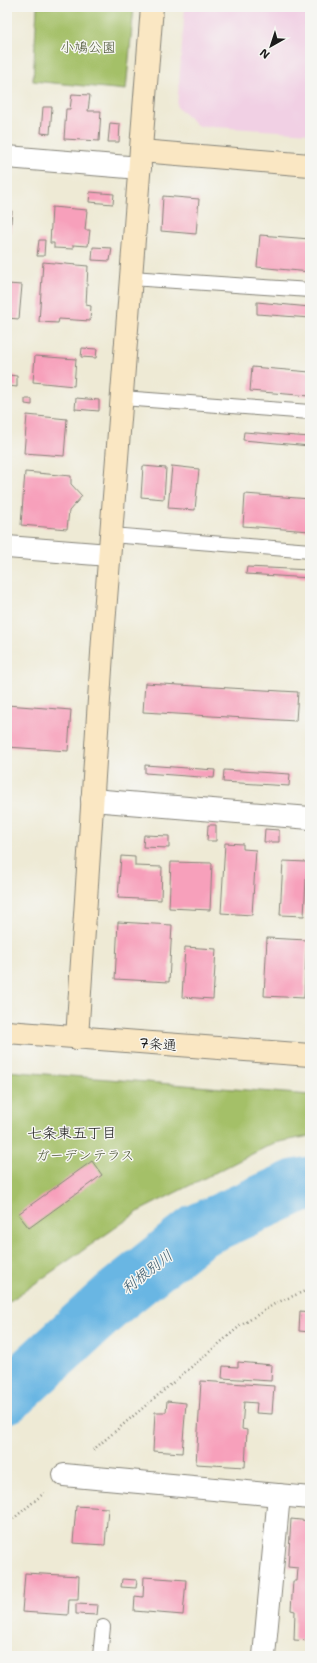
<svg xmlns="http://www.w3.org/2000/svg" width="317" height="1663" font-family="'Shantell Sans','Klee One',sans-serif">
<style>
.built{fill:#f1d0e4}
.green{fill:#a4c067;stroke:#606e42}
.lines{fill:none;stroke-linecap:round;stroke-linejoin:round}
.river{stroke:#69b6e3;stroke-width:55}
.building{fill:#f7a0bb}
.lane-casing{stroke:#858378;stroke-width:16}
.street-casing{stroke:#858378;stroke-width:24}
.secondary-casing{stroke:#858378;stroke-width:24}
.path{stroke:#858378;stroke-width:2.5;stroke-dasharray:1 3;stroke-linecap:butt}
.lane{stroke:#fff;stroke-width:14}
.street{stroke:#fff;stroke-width:22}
.secondary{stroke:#fae7c3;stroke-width:22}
.labels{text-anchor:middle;stroke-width:3;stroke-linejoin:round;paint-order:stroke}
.park-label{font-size:14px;fill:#4c5536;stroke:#f6f6f2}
.street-label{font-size:14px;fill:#1c1c1c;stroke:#f6f6f2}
.neighbourhood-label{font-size:15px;fill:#1c1c1c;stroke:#f6f6f2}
.water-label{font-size:15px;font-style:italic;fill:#3b5a6c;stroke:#f6f6f2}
</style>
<rect width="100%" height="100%" fill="#f6f6f2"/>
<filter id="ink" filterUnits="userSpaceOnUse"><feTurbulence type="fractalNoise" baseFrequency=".025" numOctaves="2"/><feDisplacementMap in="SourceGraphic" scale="8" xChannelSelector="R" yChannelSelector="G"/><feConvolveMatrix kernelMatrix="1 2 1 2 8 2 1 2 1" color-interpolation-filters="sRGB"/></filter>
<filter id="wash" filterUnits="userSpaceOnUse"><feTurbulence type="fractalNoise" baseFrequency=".012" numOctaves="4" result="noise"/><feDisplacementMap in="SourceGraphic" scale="16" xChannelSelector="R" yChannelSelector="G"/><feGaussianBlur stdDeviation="0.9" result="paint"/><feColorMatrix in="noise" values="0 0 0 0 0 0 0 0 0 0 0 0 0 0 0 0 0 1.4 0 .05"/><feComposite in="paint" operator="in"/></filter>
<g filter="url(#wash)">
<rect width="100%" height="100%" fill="#eeead5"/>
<polygon class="built" points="185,7 310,7 310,133 198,126 177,107"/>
<g class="green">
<polygon points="37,7 134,7 126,90 33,81"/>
<polygon points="7,1071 310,1095 310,1136 274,1143 141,1210 7,1303"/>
</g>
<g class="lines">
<polyline class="river" points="7,1396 114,1298 198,1231 295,1187 310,1184"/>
</g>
<g id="blocks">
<g class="building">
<polygon points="72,94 90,95 88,111 101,111 99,141 64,139 66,109 70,109"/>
<polygon points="43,107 52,107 50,134 41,133"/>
<polygon points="110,123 120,124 119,142 108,142"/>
<polygon points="90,192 114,194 113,204 89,202"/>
<polygon points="163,196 199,199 196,234 161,231"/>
<polygon points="52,207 87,210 85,230 90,230 88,246 73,245 73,249 54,248 54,243 50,243"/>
<polygon points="7,210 12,211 8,255 7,255"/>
<polygon points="260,235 310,239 310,272 257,267"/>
<polygon points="39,240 45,240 44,256 37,256"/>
<polygon points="93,247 112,248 110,261 92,260"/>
<polygon points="43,262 88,266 86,305 91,306 90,321 59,319 58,323 39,322"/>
<polygon points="7,284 22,285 19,319 7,318"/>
<polygon points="257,302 310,307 310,318 257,314"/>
<polygon points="82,348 97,349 96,358 81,357"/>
<polygon points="35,356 76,359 74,386 33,382"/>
<polygon points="252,367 310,372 310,396 250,391"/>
<polygon points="9,375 17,376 17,387 9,386"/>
<polygon points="76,398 99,400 99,411 75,409"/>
<polygon points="25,399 32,399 32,405 25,404"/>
<polygon points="27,415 67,419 64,456 24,453"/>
<polygon points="244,432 310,437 310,446 243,440"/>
<polygon points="143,466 166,468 164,499 141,497"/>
<polygon points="172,466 199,469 195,510 168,508"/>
<polygon points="25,472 71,476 71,484 82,496 69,511 67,529 21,525"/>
<polygon points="245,494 310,499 310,531 243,526"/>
<polygon points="7,495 10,496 8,517 7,517"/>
<polygon points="247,567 310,570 310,578 246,574"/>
<polygon points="145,683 298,692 296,721 143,712"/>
<polygon points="7,705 71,710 68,751 7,747"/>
<polygon points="145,765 215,770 214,778 145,773"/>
<polygon points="224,770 290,774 289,786 223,782"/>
<polygon points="208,825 216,825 216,841 207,841"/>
<polygon points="265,829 279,830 279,842 264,842"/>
<polygon points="144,835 169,836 169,848 143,847"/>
<polygon points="225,843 243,844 243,849 256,850 252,915 221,913"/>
<polygon points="121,856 135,857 135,866 162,867 161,900 118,898"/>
<polygon points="283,861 307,862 304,916 280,915"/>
<polygon points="171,862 212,863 210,910 169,908"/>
<polygon points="118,922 172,925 169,982 115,979"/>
<polygon points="267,938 307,940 304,998 264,996"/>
<polygon points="185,947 216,949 213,999 182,997"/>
<polygon points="92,1161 102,1175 29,1228 18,1214"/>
<polygon points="300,1311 310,1312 310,1332 299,1331"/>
<polygon points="238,1362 272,1365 271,1381 222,1378 223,1366 238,1367"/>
<polygon points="201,1381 274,1386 272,1414 256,1413 257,1403 244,1402 242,1429 247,1430 245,1467 196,1464"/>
<polygon points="167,1401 186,1403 182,1453 153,1451 155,1412 166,1412"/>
<polygon points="76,1506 108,1508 105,1545 73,1543"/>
<polygon points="291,1519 310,1521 310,1641 294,1640 295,1611 291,1610 293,1581 297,1581 298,1568 288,1567"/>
<polygon points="25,1573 79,1576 78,1600 69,1600 68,1615 22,1612"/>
<polygon points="144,1577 186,1580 183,1615 134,1611 135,1596 143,1597"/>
<polygon points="122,1579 137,1580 136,1588 121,1587"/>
<polygon points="76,1604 98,1605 97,1615 76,1614"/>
</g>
</g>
</g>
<g filter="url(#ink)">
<use href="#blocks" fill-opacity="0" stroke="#858378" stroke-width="1"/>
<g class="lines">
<defs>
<g id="lane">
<polyline points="131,278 310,290"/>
<polyline points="122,398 310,412"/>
<polyline points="111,535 310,551"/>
<polyline points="100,1656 103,1627"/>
</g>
<g id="street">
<polyline points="7,157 140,168"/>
<polyline points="7,547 109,555"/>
<polyline points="92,800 310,818"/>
<polyline points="64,1475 310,1498"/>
<polyline points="264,1656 279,1495"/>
</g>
<g id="secondary">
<polyline points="141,151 310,165"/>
<polyline points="7,1032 310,1055"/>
<polyline points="77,1038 103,638 152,7"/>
</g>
</defs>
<use href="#lane" class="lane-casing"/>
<use href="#street" class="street-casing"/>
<use href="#secondary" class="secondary-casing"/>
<g class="path">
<polyline points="93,1450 240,1326 276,1303 310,1289"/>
<polyline points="7,1524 44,1493"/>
</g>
<use href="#lane" class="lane"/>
<use href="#street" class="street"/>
<use href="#secondary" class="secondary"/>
</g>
</g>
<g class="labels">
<g class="park-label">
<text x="88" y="52">小鳩公園</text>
<text x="85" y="1160">ガーデンテラス</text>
</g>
<g class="street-label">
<text transform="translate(158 1044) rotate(4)" y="5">7条通</text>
</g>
<g class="neighbourhood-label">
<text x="72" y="1138">七条東五丁目</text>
</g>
<g class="water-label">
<text transform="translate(147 1272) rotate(-38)" y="5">利根別川</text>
</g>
</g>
<rect width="317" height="1663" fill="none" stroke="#f6f6f2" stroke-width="24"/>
<g transform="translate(271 46) rotate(219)" stroke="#f6f6f2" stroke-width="3" paint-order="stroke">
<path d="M0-3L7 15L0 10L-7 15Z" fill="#1c1c1c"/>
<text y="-6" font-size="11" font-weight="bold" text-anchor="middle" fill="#1c1c1c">N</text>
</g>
</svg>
